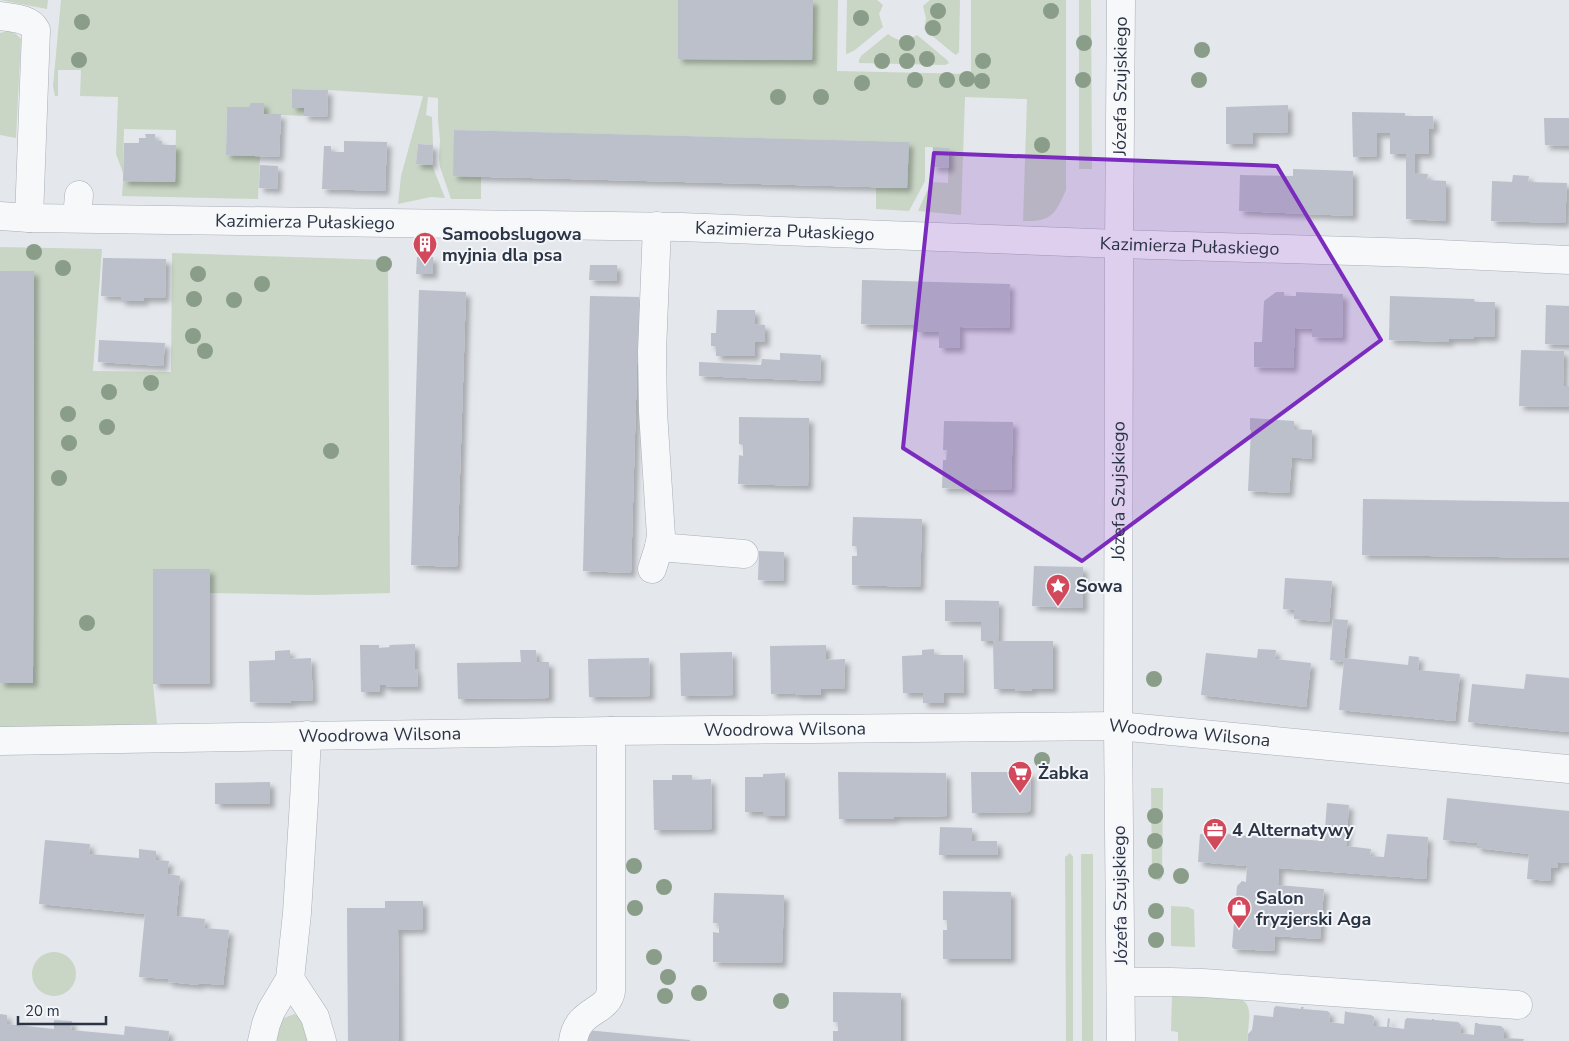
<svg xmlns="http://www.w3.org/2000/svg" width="1569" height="1041" font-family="'Nunito Sans',sans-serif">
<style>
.green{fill:#c9d6c5}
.building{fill:#bbc0ca;filter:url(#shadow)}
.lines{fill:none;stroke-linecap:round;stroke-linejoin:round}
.minor-casing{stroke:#a9aeb7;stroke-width:29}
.minor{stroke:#f7f8fa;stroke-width:28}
.tree{fill:#899d89}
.marked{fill:#7b2cbf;fill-opacity:0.2;stroke:#7b2cbf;stroke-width:4;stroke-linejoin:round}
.labels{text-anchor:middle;stroke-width:4;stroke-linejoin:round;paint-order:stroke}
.street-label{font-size:18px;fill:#2b3445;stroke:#f4f6f9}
.poi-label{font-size:18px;font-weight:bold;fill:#2b3445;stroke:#f4f6f9;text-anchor:start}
</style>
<defs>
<filter id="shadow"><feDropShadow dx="4.5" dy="4.5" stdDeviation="2.5" flood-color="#0004"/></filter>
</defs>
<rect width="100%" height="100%" fill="#e4e7ec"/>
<g class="green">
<polygon points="0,0 48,0 47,9"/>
<path d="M61 0H678V59L811 60 813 0H838L837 71 971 74V0H1066V190C1055 215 1051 222 1023 221L1027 99 965 97 961 215 918 211 931 182 948 183 949 148 925 147V181L909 211 876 209V188H907L908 142 455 130 453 176 481 177V199H451L440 167 439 158 440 140 438 120V98L428 97 426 115 432 117 433 145 418 144 416 164 432 165 445 198 431 197 398 204 401 176 423 96 328 90 293 89 304 108V116L264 114V103H250L249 107H227L226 155 260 156 258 199 122 196 123 181 175 182 176 130 124 129 123 173 116 154 118 97 80 96 81 70H58V96H55L53 86Z"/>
<polygon points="847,0 877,0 883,5 879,14 883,27 855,50 847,54 846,53"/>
<polygon points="930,0 960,0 959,52 956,55 953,53 924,29 926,18 923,6"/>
<polygon points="1079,0 1091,0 1092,169 1079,169"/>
<polygon points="8,31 16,34 21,39 16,138 0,135 0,33"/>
<path d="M888 34C898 42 906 42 917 35L947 60 949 63 945 65 859 63V60L861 56Z"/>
<polygon points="0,247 102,249 93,371 171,372 172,253 388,260 390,593 316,595 210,593 153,569 153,684 157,724 0,729 0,683 33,683 34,271 0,271"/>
<polygon points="1151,788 1163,788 1162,872 1162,878 1159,881 1153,879 1152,874"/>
<polygon points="1070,853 1073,857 1073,1041 1066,1041 1065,857"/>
<polygon points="1081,854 1093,854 1093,1041 1082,1041"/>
<polygon points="1171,906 1188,907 1194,910 1195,947 1171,946"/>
<circle cx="54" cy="974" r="22"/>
<path d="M1172 996 1234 997C1258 1001 1246 1025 1248 1041H1178V1032L1171 1031Z"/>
<polygon points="294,1014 300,1017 311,1041 274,1041 282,1019"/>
</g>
<g class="building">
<polygon points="678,0 813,0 812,60 678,59"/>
<polygon points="292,89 328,90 327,117 304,116 304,108 292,108"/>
<polygon points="250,103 264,103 264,114 281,114 279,157 226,155 227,107 249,107"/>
<polygon points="1288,105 1288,132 1253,133 1253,144 1226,144 1226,107"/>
<polygon points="1352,112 1405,113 1405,116 1433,116 1434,129 1429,129 1429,154 1415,154 1415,173 1428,174 1427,180 1446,181 1446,221 1406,219 1406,154 1390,154 1390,133 1377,133 1377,156 1353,157"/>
<polygon points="1544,118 1569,118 1569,146 1545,145"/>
<polygon points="454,130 909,142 907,188 453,176"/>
<polygon points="145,134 155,134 155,140 162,141 162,145 176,145 175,182 123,181 124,143 139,143 139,138 146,138"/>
<polygon points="344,141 387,142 385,191 322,189 324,146 331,146 331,152 344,152"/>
<polygon points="418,144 433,145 432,165 416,164"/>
<polygon points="933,147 949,148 949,168 932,167"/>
<polygon points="260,165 278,166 277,189 259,188"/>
<polygon points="1293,169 1353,171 1353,216 1239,211 1240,175 1293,176"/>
<polygon points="1513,175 1529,176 1528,182 1567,183 1565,223 1491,221 1492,181 1512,182"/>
<polygon points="417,257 433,257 433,274 416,274"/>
<polygon points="103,258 166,259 165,298 144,298 144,301 121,301 121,297 101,296"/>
<polygon points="590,265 617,265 617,281 589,280"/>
<polygon points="0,271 34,271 33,683 0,683"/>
<polygon points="862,280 1010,284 1009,328 960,327 960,348 939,348 939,332 917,332 917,325 861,324"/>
<polygon points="419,290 466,292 457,567 411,565"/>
<polygon points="1276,292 1284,292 1284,296 1296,296 1296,292 1343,294 1342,338 1312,337 1312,329 1295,328 1293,368 1254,367 1254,342 1262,342 1264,301"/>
<polygon points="590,296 639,297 631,573 583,571"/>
<polygon points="1390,296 1474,299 1475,302 1495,302 1494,337 1474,337 1474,339 1449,339 1449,342 1389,340"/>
<polygon points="1546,305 1569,306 1569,345 1545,344"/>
<polygon points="717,310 755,310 755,324 765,325 765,342 755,342 755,356 716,356 716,346 711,346 711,333 716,333"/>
<polygon points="99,340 165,343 163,366 98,362"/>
<polygon points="1521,350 1564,351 1563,386 1569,386 1569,407 1519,406"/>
<polygon points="780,353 821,355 820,381 699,376 699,362 761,365 762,359 780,360"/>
<polygon points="739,417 809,418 808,486 738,484 739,455 743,456 743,445 739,444"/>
<polygon points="1250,418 1294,421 1294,429 1312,430 1311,459 1292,457 1289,493 1248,491 1251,430 1250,430"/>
<polygon points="944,421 1013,422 1011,490 942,488 943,460 946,460 947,450 943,450"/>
<polygon points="1363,499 1569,502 1569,558 1362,555"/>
<polygon points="853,517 922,519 920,587 852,585 852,556 857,556 857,546 852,546"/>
<polygon points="759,551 784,552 783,581 758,580"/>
<polygon points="1034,566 1083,567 1083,608 1032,606"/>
<rect x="153" y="569" width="57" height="115"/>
<polygon points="1285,578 1332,581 1329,622 1294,619 1294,610 1283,609"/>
<polygon points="945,600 999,601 998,641 1053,641 1053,689 1032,689 1032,691 1015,691 1015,689 994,689 993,641 981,641 981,622 945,621"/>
<polygon points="1333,619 1348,620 1344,658 1408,665 1409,656 1419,657 1418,670 1460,674 1455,721 1339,710 1344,662 1330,660"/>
<polygon points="415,644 415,669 417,669 418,687 386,687 386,685 380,685 380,692 361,692 360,645 379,645 379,648 390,647 389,645"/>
<polygon points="826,645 826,660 845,659 844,689 821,689 821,695 795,695 795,693 771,694 770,646"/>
<polygon points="934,649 934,655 963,655 964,693 944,693 944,703 923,703 923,693 903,693 902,656 922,655 922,650"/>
<polygon points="1258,649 1276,650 1275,659 1311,663 1306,707 1201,695 1206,653 1257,658"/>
<polygon points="290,650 290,659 311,658 313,700 291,701 291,703 250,702 249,661 275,660 275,651"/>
<polygon points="520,650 536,650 537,662 549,662 549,698 458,699 457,663 521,662"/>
<polygon points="732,652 733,695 681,696 680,653"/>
<polygon points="649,658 650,696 589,697 588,659"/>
<polygon points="1526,674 1569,678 1569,732 1468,722 1472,684 1524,689"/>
<polygon points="838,772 946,773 947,816 894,817 894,819 839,819"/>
<polygon points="971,772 1031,772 1030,812 972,813"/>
<polygon points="785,773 785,816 763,816 763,812 745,812 745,777 763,777 763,774"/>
<polygon points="672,775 692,775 692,780 711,779 712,829 654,830 653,780 672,780"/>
<polygon points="270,782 270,804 215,804 215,783"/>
<polygon points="1447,798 1569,811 1569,863 1558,862 1557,868 1551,868 1550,881 1527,879 1529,854 1477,848 1477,843 1443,840"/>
<polygon points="1327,803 1349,805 1346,846 1371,849 1370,856 1384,857 1387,834 1428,837 1426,879 1279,868 1278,885 1324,889 1320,939 1275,936 1274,951 1234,949 1232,947 1237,886 1242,881 1246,882 1247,866 1198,862 1200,834 1212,835 1212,833 1324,841"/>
<polygon points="940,827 972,828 972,841 997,841 998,855 939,855"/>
<polygon points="45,840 90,844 89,854 139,858 139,849 156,851 156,860 169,861 167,874 180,876 176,916 205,919 204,928 229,930 223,985 199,983 199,985 168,982 168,979 139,977 145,914 39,904"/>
<polygon points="943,891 1011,892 1011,959 943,959 943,930 947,930 947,920 943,920"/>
<polygon points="714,893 784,895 782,963 713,962 713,932 719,933 719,923 713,923"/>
<polygon points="385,901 423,901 423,929 398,930 399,1041 348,1041 347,908 385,908"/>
<polygon points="833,992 901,993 901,1041 833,1041 833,1031 838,1031 838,1022 833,1022"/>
<polygon points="1276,1006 1301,1009 1301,1007 1304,1007 1303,1009 1327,1011 1330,1013 1329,1022 1344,1024 1345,1011 1347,1012 1371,1015 1374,1017 1373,1026 1387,1027 1388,1018 1390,1019 1389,1027 1404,1029 1405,1020 1407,1018 1432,1020 1432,1019 1434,1019 1434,1020 1458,1022 1461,1025 1460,1033 1474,1035 1475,1023 1478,1023 1478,1024 1501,1026 1504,1029 1504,1038 1524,1039 1523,1041 1248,1041 1248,1034 1252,1030 1254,1015 1273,1017 1274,1008"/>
<polygon points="0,1014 7,1015 7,1024 54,1029 54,1020 72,1021 71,1030 124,1035 125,1026 169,1031 168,1041 0,1041"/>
<polygon points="586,1030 690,1040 690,1041 585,1041"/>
</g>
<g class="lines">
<defs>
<g id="minor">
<path d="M0 16C12 18 30 18 36 30L29 218"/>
<path id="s1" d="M0 216 29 218 681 227 1119 244 1417 253 1569 260"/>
<polyline points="77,218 79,195"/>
<polyline points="659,547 744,554"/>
<polyline points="652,569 659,547 661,536 653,412 652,352 657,226"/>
<path id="s2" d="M0 741 611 731 1118 726 1569 769"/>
<polyline points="290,979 315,1017 322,1041"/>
<polyline points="1121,982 1171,982 1203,983 1518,1005"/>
<polyline points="262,1041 266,1024 271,1011 290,979 297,913 304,801 307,735"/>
<path d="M573 1041C577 1009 608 1013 611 991V731"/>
<path id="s3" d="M1121 1041 1118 726 1119 244 1121 0"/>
</g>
</defs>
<use href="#minor" class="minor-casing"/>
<use href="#minor" class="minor"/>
</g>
<g class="tree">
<circle cx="938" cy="11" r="8"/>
<circle cx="1051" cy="11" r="8"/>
<circle cx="861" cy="18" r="8"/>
<circle cx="82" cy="22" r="8"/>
<circle cx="933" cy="28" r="8"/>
<circle cx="907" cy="43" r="8"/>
<circle cx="1084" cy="43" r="8"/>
<circle cx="1202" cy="50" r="8"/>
<circle cx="927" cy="59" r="8"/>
<circle cx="79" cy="60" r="8"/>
<circle cx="882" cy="61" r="8"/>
<circle cx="907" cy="61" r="8"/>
<circle cx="983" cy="61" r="8"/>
<circle cx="967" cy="79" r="8"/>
<circle cx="915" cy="80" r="8"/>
<circle cx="947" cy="80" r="8"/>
<circle cx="1083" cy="80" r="8"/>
<circle cx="1199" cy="80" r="8"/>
<circle cx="982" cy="81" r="8"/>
<circle cx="862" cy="83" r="8"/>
<circle cx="778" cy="97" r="8"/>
<circle cx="821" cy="97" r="8"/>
<circle cx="1042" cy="145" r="8"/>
<circle cx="34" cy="252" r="8"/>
<circle cx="384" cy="264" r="8"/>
<circle cx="63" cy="268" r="8"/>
<circle cx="198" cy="274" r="8"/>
<circle cx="262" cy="284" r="8"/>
<circle cx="194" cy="299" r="8"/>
<circle cx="234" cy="300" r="8"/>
<circle cx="193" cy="336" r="8"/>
<circle cx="205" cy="351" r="8"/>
<circle cx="151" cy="383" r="8"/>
<circle cx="109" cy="392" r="8"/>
<circle cx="68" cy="414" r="8"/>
<circle cx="107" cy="427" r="8"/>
<circle cx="69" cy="443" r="8"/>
<circle cx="331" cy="451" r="8"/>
<circle cx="59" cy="478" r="8"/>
<circle cx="87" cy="623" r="8"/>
<circle cx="1154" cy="679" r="8"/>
<circle cx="1042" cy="760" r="8"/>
<circle cx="1155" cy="816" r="8"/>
<circle cx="1155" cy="841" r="8"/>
<circle cx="634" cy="866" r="8"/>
<circle cx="1156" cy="871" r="8"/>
<circle cx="1181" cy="876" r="8"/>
<circle cx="664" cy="887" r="8"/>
<circle cx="635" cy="908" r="8"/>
<circle cx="1156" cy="911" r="8"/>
<circle cx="1156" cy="940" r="8"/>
<circle cx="654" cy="957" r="8"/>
<circle cx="668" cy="977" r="8"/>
<circle cx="699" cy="993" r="8"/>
<circle cx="665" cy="996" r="8"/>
<circle cx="781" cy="1001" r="8"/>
</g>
<path class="marked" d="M934 153 1277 166 1381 340 1082 561 903 448Z"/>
<defs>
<symbol id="building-pin" viewBox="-11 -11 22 30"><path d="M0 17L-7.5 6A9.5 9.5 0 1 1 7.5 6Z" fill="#d1495b" stroke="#f4f6f9"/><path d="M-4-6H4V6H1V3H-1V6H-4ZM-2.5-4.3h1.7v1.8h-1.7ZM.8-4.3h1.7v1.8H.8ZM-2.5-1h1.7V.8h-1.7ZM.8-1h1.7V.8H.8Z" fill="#fff"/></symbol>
<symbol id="sight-pin" viewBox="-11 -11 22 30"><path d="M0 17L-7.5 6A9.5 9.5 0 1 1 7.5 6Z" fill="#d1495b" stroke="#f4f6f9"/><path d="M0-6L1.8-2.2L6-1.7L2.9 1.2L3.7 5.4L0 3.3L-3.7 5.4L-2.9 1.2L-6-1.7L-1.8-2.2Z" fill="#fff"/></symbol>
<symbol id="supermarket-pin" viewBox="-11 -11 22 30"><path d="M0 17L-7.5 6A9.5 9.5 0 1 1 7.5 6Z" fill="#d1495b" stroke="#f4f6f9"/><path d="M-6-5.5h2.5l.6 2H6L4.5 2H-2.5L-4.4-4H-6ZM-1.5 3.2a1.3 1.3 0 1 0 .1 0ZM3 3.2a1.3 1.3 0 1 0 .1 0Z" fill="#fff"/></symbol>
<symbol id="office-pin" viewBox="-11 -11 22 30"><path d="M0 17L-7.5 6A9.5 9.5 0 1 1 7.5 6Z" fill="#d1495b" stroke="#f4f6f9"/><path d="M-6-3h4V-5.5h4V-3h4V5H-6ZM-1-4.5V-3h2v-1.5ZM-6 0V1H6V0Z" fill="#fff"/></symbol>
<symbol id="shop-pin" viewBox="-11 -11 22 30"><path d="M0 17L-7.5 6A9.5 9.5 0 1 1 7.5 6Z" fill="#d1495b" stroke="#f4f6f9"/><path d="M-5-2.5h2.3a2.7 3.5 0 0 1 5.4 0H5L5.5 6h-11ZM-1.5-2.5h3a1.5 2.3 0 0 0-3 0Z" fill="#fff"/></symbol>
</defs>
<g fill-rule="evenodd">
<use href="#building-pin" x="411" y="230" width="28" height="38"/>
<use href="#sight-pin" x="1044" y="572" width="28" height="38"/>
<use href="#supermarket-pin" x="1006" y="759" width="28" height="38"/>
<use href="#office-pin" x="1201" y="816" width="28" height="38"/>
<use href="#shop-pin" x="1225" y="894" width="28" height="38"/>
</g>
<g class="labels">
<g class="street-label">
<text dy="6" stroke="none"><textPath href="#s3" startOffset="955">Józefa Szujskiego</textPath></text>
<text dy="6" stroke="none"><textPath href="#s1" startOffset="305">Kazimierza Pułaskiego</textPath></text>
<text dy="6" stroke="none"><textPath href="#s1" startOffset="785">Kazimierza Pułaskiego</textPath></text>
<text dy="6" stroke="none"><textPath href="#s1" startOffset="1190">Kazimierza Pułaskiego</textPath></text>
<text dy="6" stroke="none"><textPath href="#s3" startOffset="550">Józefa Szujskiego</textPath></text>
<text dy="6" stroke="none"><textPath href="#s2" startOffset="785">Woodrowa Wilsona</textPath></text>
<text dy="6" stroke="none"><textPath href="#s2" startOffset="1190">Woodrowa Wilsona</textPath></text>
<text dy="6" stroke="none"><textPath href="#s2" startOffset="380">Woodrowa Wilsona</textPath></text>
<text transform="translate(1120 895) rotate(-91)" y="6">Józefa Szujskiego</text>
</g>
<g class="poi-label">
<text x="442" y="240">Samoobslugowa<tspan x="442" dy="21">myjnia dla psa</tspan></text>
<text x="1076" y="592">Sowa</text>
<text x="1038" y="779">Żabka</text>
<text x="1232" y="836">4 Alternatywy</text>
<text x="1256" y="904">Salon<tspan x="1256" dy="21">fryzjerski Aga</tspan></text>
</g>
</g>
<path d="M18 1016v8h88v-8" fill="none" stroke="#2b3445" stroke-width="2.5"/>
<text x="25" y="1016" font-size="15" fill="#2b3445" stroke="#f4f6f9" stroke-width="4" paint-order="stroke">20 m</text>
</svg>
